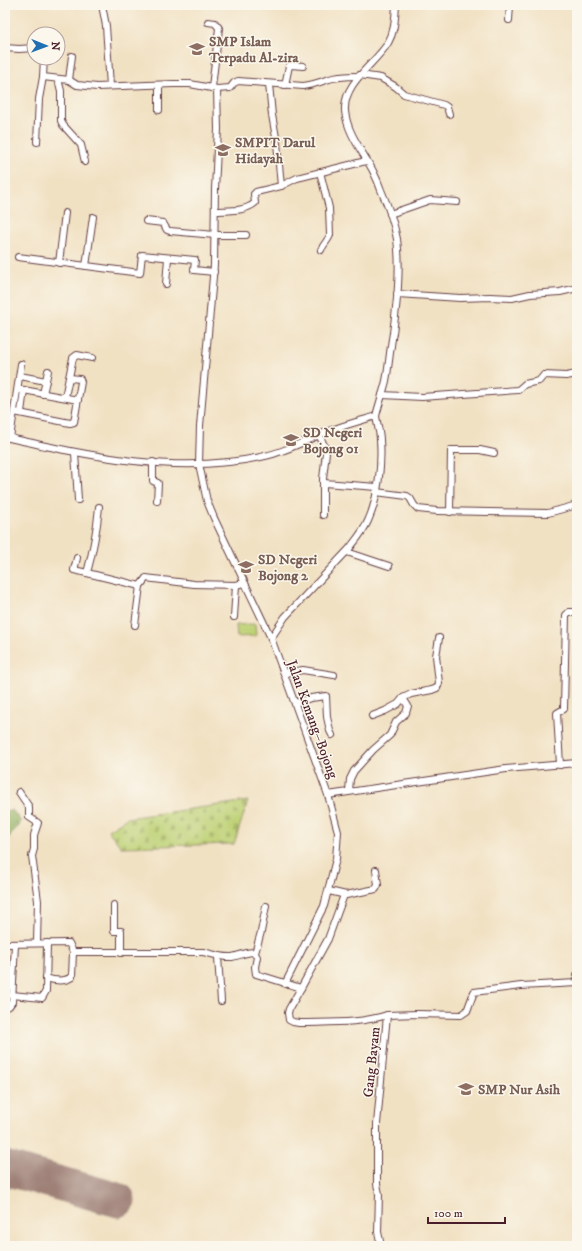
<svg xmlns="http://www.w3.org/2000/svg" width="582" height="1251" font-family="'IM FELL DW Pica',serif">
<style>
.forest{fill:url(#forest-crowns);stroke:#706948}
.cemetery{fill:url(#cemetery-stones);stroke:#847850}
.pitch{fill:#bdd174;stroke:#847850}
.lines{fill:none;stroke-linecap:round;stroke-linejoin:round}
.runway{stroke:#9e8077;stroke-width:35}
.minor-casing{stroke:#633c42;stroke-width:8}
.minor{stroke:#fff;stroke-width:6}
.labels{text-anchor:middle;stroke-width:3;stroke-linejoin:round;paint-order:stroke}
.education-label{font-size:14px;font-weight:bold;fill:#785e54;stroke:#fbf7ec;text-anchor:start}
.street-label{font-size:14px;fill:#4a1f2b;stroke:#fbf7ec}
</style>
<defs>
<pattern id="forest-crowns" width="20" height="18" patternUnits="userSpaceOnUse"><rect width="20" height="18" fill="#96b366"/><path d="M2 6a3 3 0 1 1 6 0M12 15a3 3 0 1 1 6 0" fill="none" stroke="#7c9154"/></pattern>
<pattern id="cemetery-stones" width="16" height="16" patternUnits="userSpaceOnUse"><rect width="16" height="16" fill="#bdd174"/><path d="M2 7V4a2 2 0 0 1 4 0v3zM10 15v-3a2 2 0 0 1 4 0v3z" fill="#a4b365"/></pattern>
</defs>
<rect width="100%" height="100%" fill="#fbf7ec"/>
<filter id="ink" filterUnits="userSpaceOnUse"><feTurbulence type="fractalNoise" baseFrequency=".025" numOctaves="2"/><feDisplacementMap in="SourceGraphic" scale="8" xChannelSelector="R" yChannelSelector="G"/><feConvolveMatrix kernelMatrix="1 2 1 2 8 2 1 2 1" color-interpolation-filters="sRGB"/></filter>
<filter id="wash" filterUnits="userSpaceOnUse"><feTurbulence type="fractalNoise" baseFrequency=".012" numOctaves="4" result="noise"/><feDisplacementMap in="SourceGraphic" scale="16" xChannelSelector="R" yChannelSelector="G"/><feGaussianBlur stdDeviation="0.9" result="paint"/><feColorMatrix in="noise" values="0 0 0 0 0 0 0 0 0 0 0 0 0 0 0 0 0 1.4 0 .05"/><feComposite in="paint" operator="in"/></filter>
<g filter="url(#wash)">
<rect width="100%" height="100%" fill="#f1e1c3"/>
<polygon class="forest" points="12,810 21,822 5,842 5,811"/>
<polygon class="cemetery" points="248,801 234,844 121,847 108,830 127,818"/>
<polygon class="pitch" points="255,624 256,636 237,637 236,625"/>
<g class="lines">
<polyline class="runway" points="5,1168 118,1200"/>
</g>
</g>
<g filter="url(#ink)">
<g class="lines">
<defs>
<g id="minor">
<polyline points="102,5 106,26 110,86"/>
<polyline points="509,20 510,5"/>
<polyline points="208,22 215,23 219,28 212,87"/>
<polyline points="5,48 19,49 34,48"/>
<polyline points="360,75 381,78 396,87 404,94 444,105 447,107 449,114"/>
<path d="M43 77 69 80 77 85 97 87 173 84H190L217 89 230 88 234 83 238 81 303 86C312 85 318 83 326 80 334 77 350 76 359 76"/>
<polyline points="58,79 61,91 61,121 63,125 81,145 85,162"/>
<polyline points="69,80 72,56"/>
<polyline points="269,84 272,115 277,143 281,186"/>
<polyline points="159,85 159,110"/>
<polyline points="285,85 289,66 291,65 303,66"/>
<polyline points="217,89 218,129 215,189 214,265 200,426 199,464 207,501 214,518 271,638 328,795 338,832 336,859 324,906 285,984"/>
<polyline points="37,142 39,99 43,77 44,58"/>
<path d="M320 172 329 208 330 235C329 239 323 245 321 250"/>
<path d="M215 211C229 210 244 212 255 203L254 194 256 192 281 186 297 178 366 161"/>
<polyline points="390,214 430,200 457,202"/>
<polyline points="146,221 163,223 167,230 170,231 215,235 246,235"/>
<polyline points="18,257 140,273 142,255 195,260 194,270 214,272"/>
<polyline points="59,263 65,213"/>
<polyline points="86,266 93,217"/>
<polyline points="166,284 168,258"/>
<polyline points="397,294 460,298 490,297 512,298 530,294 560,292 577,288"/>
<polyline points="20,376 46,381"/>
<polyline points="18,389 78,400"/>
<polyline points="43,394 48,371"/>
<polyline points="382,395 422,397 518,390 525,384 539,381 544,375 566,376 577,374"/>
<polyline points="65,397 73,358 77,355 92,358"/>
<polyline points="14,412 70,423 74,422 81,382 80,379 70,378"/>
<polyline points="21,412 24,390"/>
<polyline points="319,435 324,445 326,452 323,479 323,515"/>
<path d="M5 437C89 456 179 476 265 456 284 452 301 443 319 435 337 427 357 422 376 416 379 404 383 393 386 381 389 365 390 349 393 333 397 302 401 270 397 239 394 222 388 206 381 190 379 184 376 177 373 171 363 152 347 133 345 111 343 83 375 64 388 43 395 31 395 18 396 5"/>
<polyline points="10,438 21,364"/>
<polyline points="75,453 78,500"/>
<polyline points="153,462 153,481 158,483 157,501"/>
<polyline points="324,483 377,487"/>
<polyline points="376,492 407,496 410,498 414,505 418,509 437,511 548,513 577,505"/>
<path d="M99 507C97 529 93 551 87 573L140 586 146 578 194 584 236 585 244 583"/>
<polyline points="450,512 451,450 480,450 494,453"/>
<polyline points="347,552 389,566"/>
<polyline points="77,558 74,570 87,573"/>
<polyline points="234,617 236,585"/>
<polyline points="135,625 140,586"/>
<path d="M271 638 285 617 349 549C356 540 363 532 368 521 378 499 382 465 380 440 380 432 377 424 376 416"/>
<polyline points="284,673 303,670 334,675"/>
<polyline points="295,703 311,698 326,696 327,717 330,731 332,735"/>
<polyline points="372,716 385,711 398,704 403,698 411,694 432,690 437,688 439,683 436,656 439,638"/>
<polyline points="560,765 557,713 564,709 566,615 569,612 577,612"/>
<polyline points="349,791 350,779 354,771 373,750 390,735 396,722 406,713 408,706 403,698"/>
<polyline points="19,792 29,807 29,817 38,823 34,835 34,849 32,856 38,901 37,943"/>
<polyline points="328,795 506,769 577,763"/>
<polyline points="329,891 346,895 376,889 378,885 376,870"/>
<polyline points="114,905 114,931 121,931 121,953"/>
<path d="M5 944 69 943 73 952H203C213 954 221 958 232 957 239 956 245 952 254 952L257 957 255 967 256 974 301 988 328 939 344 895"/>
<polyline points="255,953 261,932 266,906"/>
<polyline points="218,957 221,1001"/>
<path d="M46 978C55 981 64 982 72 977L73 952"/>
<polyline points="577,983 577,975"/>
<path d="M301 988 289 1009 288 1013 289 1020 293 1022 299 1023C329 1022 359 1024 387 1015L377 1124V1184L379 1194 378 1232 381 1246"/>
<polyline points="12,995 42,998 46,991 47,943"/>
<polyline points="5,1007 9,1006 12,1002 15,944"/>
<polyline points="387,1015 418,1014 461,1015 467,1011 474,992 521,986 577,983"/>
</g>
</defs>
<use href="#minor" class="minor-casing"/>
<use href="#minor" class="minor"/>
</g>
</g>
<defs>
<symbol id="school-bare" viewBox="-9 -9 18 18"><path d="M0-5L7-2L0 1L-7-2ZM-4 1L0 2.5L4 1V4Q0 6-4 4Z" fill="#8d6e63" stroke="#fbf7ec" stroke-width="2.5" paint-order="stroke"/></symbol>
</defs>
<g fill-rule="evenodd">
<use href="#school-bare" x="186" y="38" width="22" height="22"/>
<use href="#school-bare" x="212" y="139" width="22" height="22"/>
<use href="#school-bare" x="280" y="429" width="22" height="22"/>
<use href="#school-bare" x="235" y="556" width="22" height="22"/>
<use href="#school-bare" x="455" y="1078" width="22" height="22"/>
</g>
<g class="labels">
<g class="education-label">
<text x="209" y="46">SMP Islam<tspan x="209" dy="16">Terpadu Al-zira</tspan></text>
<text x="235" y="147">SMPIT Darul<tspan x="235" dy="16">Hidayah</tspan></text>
<text x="303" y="437">SD Negeri<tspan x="303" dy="16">Bojong 01</tspan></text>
<text x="258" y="564">SD Negeri<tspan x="258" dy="16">Bojong 2</tspan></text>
<text x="478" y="1094">SMP Nur Asih</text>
</g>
<g class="street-label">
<text transform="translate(313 719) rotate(70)" y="5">Jalan Kemang–Bojong</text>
<text transform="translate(371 1062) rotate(-84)" y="5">Gang Bayam</text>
</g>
</g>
<rect width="582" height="1251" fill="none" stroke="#fbf7ec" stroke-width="20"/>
<g transform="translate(46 46) rotate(91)"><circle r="19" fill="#fbf7ec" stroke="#b4a19f"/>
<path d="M0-3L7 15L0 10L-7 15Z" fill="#1f6fb2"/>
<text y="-6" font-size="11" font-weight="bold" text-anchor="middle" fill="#4a1f2b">N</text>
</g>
<path d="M428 1217v6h77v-6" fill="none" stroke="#4a1f2b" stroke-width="2"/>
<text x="434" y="1217" font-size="12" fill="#4a1f2b" stroke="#fbf7ec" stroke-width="3" paint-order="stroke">100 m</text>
</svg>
